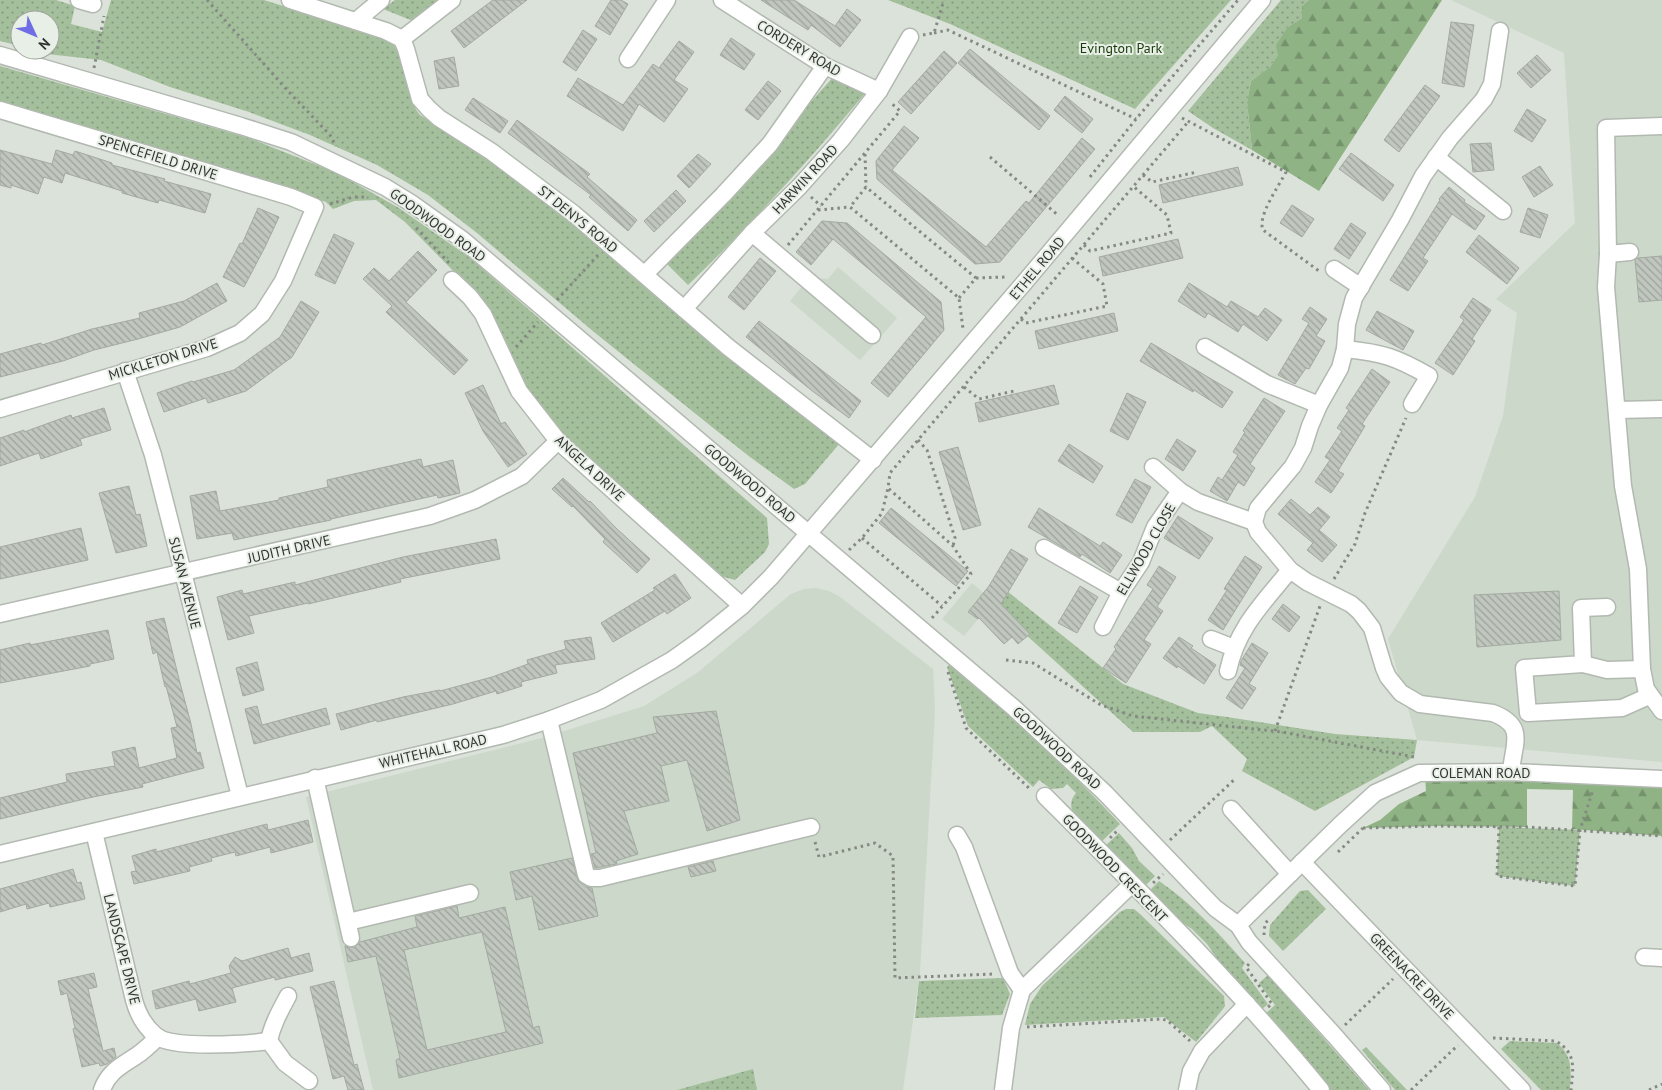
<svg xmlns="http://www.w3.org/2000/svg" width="1662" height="1090" font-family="'PT Sans',sans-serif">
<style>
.built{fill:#ccd8c9}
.green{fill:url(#green-dots)}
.forest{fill:url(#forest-firs)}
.building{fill:url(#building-back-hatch);stroke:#a4aaa2;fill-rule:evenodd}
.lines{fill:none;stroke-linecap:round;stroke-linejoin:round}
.minor-casing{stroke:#b2b9b1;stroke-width:19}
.path{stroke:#848983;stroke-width:3;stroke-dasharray:2.5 4;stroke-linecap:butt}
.minor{stroke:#fff;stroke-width:16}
.labels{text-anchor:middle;stroke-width:4;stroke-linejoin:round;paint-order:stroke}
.street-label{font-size:14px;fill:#333532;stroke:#e8efe6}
.park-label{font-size:14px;fill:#173a09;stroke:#e8efe6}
</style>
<defs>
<pattern id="green-dots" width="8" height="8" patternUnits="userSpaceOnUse" patternTransform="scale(1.25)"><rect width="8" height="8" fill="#a4bf9b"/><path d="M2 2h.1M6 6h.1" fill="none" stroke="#869c7f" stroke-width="1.8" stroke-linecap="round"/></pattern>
<pattern id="forest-firs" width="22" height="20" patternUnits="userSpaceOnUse" patternTransform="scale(1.25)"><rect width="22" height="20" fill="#8fb384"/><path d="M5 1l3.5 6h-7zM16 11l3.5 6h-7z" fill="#75926d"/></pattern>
<pattern id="building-back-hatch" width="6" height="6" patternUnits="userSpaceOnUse" patternTransform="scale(1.25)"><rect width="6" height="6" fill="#c0c7be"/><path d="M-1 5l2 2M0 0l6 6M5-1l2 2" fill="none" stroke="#9da29b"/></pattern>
</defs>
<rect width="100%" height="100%" fill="#dbe2d9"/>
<g class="built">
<polygon points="1451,0 1662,0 1662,762 1417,740 1388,639 1475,497 1503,416 1517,313 1496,299 1575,223 1564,53"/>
<polygon points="838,267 897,318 860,360 790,301 811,276 814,278 828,279"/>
<polygon points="972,583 993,601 964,636 942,619"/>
<polygon points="816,588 829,591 840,597 933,669 935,712 920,972 903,1090 373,1090 306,797 542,738 644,706 697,673 791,594 804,589"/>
</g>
<g class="green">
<path d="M0 0H56L75 6 71 24 102 32 111 0H264L385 38C412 54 402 93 420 115L486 156 558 210 840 443 805 484 794 489 750 457 712 427 594 332 477 233 428 195 377 165 310 135 249 112 170 87 101 60 47 54 33 50H50V20H20V46L0 41Z"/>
<polygon points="395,0 439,0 413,21 383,9"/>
<polygon points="888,0 1231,0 1135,109 950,24"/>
<polygon points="1281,0 1309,0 1302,6 1302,18 1288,27 1278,55 1270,67 1251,81 1247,102 1252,150 1213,128 1188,111"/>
<polygon points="0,66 249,138 337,173 399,208 469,257 767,518 769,544 765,552 735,580 717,575 565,436 537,405 515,371 506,343 494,318 478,296 405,222 376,200 354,201 333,209 326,202 0,103"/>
<path d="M835 75 868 90C811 158 752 224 688 285L666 263Z"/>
<polygon points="1007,591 1123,684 1198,713 1227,717 1335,734 1417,740 1414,757 1315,811 1242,771 1247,759 1212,726 1200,732 1133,732 993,605"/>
<path d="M950 664C1010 714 1066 766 1120 824L1100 843C1088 831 1060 811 1076 793L1067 784 1063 788 1051 789 1039 780 1033 787 968 726 947 667Z"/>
<polygon points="1499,827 1580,830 1575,886 1497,876"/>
<polygon points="1119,833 1132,848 1139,861 1155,876 1143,888 1104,847"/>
<path d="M1159 881C1192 903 1219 934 1245 963L1242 968 1268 1004 1261 1010 1227 973 1207 944 1192 929 1175 918 1148 892Z"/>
<polygon points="1308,890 1326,909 1283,951 1269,936 1270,925 1300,891"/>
<polygon points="1126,909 1134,909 1140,914 1224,996 1225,1006 1223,1009 1196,1042 1164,1017 1025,1025 1030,1004 1042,986 1120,912"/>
<polygon points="1268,975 1369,1090 1328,1090 1265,1014 1275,1005 1259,983"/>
<polygon points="1003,978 1010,994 1002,1015 915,1018 919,981"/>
<path d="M1510 1041 1557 1043C1573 1056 1571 1070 1570 1090H1541L1501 1049Z"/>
<polygon points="1366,1047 1407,1090 1395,1090 1362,1050"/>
<polygon points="753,1069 757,1090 677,1090"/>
</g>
<g class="forest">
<polygon points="1309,0 1442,0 1319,191 1252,150 1247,102 1251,81 1270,67 1278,55 1276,45 1288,27 1302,18 1302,6"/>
<polygon points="1425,776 1662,779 1662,836 1572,829 1573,790 1527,789 1527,827 1437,826 1363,828 1380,820 1399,804 1426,791"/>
</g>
<g class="building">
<polygon points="493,0 527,0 464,48 451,31"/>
<polygon points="611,0 621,0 628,4 610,35 595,26"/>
<polygon points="761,0 794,0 835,26 847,9 861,20 840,47 811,25 808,30"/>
<polygon points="1451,22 1474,25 1464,87 1442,83"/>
<polygon points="583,30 597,39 576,71 563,62"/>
<polygon points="731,38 755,54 744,70 720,55"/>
<polygon points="679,41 694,52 674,80 688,89 664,122 639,104 623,131 567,96 578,78 623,105 653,64 659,68"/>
<polygon points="970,49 1050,116 1039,130 958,63"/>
<polygon points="944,51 957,63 911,114 898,102"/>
<polygon points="1537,55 1551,70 1531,88 1517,73"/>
<polygon points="454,57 459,86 439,89 434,61"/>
<polygon points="768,81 781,91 758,120 745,110"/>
<polygon points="1425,85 1440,96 1399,152 1384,140"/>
<polygon points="1065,96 1093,119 1082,133 1054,110"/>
<polygon points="473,98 508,121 500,133 465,110"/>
<polygon points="1527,109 1546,120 1532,142 1514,131"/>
<polygon points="517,120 590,174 587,177 637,220 628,231 589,197 591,195 508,133"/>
<polygon points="904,126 919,138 892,170 986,247 1026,201 1029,203 1082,138 1095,149 1000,262 975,264 877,179 876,161"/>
<polygon points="1491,143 1494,170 1473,172 1470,144"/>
<polygon points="0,150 52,164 56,150 73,155 75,151 112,163 112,165 165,179 164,181 211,194 205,213 159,200 158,203 122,193 122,191 65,173 62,183 44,177 38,194 11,185 11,188 0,185"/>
<polygon points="1351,153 1394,185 1383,201 1339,169"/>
<polygon points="698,154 711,164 689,188 677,176"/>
<polygon points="1540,166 1553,185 1534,197 1522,177"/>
<polygon points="1238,167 1243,185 1163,203 1159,185"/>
<polygon points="1449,187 1465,200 1464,202 1485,216 1475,230 1452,214 1423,258 1428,261 1408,291 1390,280 1440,200 1439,199"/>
<polygon points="676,190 686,201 654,232 644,221"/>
<polygon points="1292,205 1314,219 1302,237 1280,223"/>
<polygon points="258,208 279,217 265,247 244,287 223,277 240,243 242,244"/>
<polygon points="1528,208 1548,215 1540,238 1520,232"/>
<polygon points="822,221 847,223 941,302 944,330 888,397 871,383 926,317 833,239 811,265 796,252"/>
<polygon points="1351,223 1366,233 1349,259 1334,249"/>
<polygon points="334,234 354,243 335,284 315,275"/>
<polygon points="1479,235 1519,268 1507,284 1466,252"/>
<polygon points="1178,239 1183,258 1103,276 1099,257"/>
<polygon points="418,251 437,270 406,302 468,360 454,375 386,312 392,306 363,279 374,268 389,281"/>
<polygon points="1662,256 1662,300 1639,302 1635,260 1638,258"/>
<polygon points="760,258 776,271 744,310 728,297"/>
<polygon points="217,283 227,301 180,327 138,339 94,350 63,361 0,377 0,354 41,343 42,345 92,329 140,318 139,313 184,301"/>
<polygon points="1189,283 1227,307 1231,301 1258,317 1265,308 1282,320 1267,341 1243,324 1238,332 1208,313 1205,318 1178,301"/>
<polygon points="1473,298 1491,310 1472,339 1475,341 1453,375 1435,363 1464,320 1460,317"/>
<polygon points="301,301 319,312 292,357 246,391 208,403 206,398 164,412 157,393 192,381 193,382 234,370 280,337"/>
<polygon points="1310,307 1327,319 1316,336 1325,341 1309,369 1306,368 1295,384 1278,375 1309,323 1302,319"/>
<polygon points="1377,311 1414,331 1403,350 1366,330"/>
<polygon points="1114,313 1118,331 1039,349 1035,331"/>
<polygon points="759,321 861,401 849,418 811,390 746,337"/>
<polygon points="1151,343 1233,392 1222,408 1194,390 1193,392 1140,361"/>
<polygon points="1372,369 1390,382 1362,424 1365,426 1338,471 1344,474 1331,493 1315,482 1330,460 1325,457 1342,431 1337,428 1349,410 1346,408"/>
<polygon points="483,385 501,424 505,422 527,454 508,467 483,431 465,393"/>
<polygon points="1054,385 1059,404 979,422 975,403"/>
<polygon points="1127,393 1146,402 1128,440 1110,431"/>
<polygon points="1264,398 1285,411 1250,464 1255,468 1244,486 1238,482 1227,501 1210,491 1218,477 1222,480 1238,455 1233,452 1245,432 1243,431"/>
<polygon points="104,408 111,430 80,439 82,445 41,459 39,453 0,466 0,438 24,430 24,432 71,415 72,418"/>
<polygon points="1177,439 1196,451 1183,471 1165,459"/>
<polygon points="1069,444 1103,466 1093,483 1058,461"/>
<polygon points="958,447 981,525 963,530 939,452"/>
<polygon points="421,459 423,467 453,460 460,493 438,498 437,495 331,519 331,520 234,540 232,533 197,539 190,496 216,491 220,511 279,500 279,498 328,487 327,480"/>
<polygon points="563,478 589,502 590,501 616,528 650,559 637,573 603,542 605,539 573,506 572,507 552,489"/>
<polygon points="1135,479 1151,487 1132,523 1116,515"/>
<polygon points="129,486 136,515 140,514 147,546 116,553 99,493"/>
<polygon points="1291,499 1310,515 1318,507 1330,517 1319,530 1337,545 1322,562 1307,550 1313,543 1278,514"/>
<polygon points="891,508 968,571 956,586 879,523"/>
<polygon points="1039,508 1100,546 1103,542 1122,555 1110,573 1082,554 1080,557 1028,527"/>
<polygon points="1178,516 1213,538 1199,559 1164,538"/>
<polygon points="81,528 88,560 0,579 0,547"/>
<polygon points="496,539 500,559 400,579 401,582 308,604 308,603 249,616 254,633 228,640 217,597 242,590 243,594 295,582 295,585 403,557"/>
<polygon points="1011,549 1028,559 1001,604 1030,634 1018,644 1012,637 1004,644 979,618 978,619 968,612 989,586"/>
<polygon points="1245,556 1262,567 1223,630 1208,620 1227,590 1224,589"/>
<polygon points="1159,566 1176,577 1157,607 1163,611 1144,640 1151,644 1126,683 1103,668 1116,649 1114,647 1153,589 1147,585"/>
<polygon points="675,574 691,598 667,614 665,611 613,642 601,623 655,590 653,588"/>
<polygon points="1080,586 1098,597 1077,633 1058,623"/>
<polygon points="1559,591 1561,640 1477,647 1474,595"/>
<polygon points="1283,604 1300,617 1289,632 1272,619"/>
<polygon points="164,618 179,679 191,724 197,753 200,752 204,768 142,784 143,787 93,797 0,819 0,798 67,782 66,774 115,766 112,752 135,747 139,768 177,758 171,728 177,727 166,686 165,687 157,652 153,654 146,622"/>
<polygon points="108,630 114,659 90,664 90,666 0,683 0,650 30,643 30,645"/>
<polygon points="591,637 595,659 555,665 557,673 521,682 522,686 497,694 496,691 453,704 377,722 377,720 341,730 336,714 403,697 440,690 440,691 492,677 528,664 527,660 566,649 564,641"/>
<polygon points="1179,637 1193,646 1191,648 1216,665 1204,684 1178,666 1177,668 1163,658"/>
<polygon points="1252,643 1268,653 1249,684 1256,688 1242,709 1226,698 1245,668 1240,665 1241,661"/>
<polygon points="257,662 264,690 243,696 236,668"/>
<polygon points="257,706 262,725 326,708 330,724 254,744 245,709"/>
<polygon points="716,711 740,820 707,831 687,760 661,766 669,801 624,811 638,854 616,861 617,864 595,868 591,854 596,853 573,753 657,733 653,717"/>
<polygon points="308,820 313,842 271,853 270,847 236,856 235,852 211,858 212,861 189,867 190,871 134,884 131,872 136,871 132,856 156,849 156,852 267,824 268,830"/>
<polygon points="572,858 578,881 586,887 592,888 598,916 539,930 532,896 516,900 510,872"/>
<polygon points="713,861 716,871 691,877 688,867"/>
<polygon points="73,869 77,883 81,882 85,899 50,907 49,903 27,909 26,904 0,912 0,889"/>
<path d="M457 906 459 918 505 907 533 1028 539 1026 543 1043 399 1078 396 1060 400 1058 376 956 348 962 345 946 354 948 360 942 417 927 415 916ZM482 932 506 1032 427 1050 404 950Z"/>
<polygon points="288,948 291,958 309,953 313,971 275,980 275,977 232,988 236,1002 199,1011 196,999 156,1009 152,991 189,981 190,984 231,973 229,966 235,957 242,961"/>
<polygon points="94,973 97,987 88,989 103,1051 114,1048 116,1057 107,1064 100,1066 99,1063 82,1067 73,1029 75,1028 67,993 61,995 58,981"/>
<polygon points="334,981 354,1065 357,1064 364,1090 348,1090 344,1076 333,1079 310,987"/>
</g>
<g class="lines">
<defs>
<g id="minor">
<polyline points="79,0 93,4"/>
<polyline points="290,0 386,31 402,39 406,49 420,99 429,109 439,118 492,152 574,214 728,347 873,460"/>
<polyline points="722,0 825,66 879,91"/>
<polyline points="356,21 381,0"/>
<path d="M1500 31 1492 84 1484 99 1450 138 1423 176 1400 220 1354 298 1347 324 1345 349 1340 368 1319 405 1310 426 1303 448 1293 466 1258 508 1254 522 1258 532 1290 570 1307 582 1351 604 1359 611 1372 628 1384 668 1388 677 1401 693 1420 704 1493 713C1527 726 1513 744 1511 772"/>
<polyline points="402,39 452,0"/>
<polyline points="0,55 241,126 291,142 385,187 411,203 463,240 1014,708 1105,793 1215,908 1238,925 1249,942 1334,1035 1382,1090"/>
<polyline points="628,59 667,0"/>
<polyline points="0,110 291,197 315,207 283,281 262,314 240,333 207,348 0,409"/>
<polyline points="1662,126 1606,128 1608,254 1606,287 1623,486 1638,569 1642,669 1646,689 1662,711"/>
<polyline points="1436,157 1503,211"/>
<polyline points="752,233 872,335"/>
<polyline points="1608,254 1630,252"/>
<polyline points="1334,269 1361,287"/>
<polyline points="645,274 723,195 770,144 825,66"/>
<polyline points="452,280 470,297 483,314 519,391 558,441 742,606"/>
<polyline points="684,309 752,233 799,187 841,140 879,91 910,37"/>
<polyline points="1205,347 1267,384 1319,405"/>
<path d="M1345 349C1383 353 1396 357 1429 376L1412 404"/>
<polyline points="125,371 153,455 240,796"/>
<polyline points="1617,410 1662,409"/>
<polyline points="1153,467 1180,491"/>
<polyline points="1044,548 1121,592"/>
<polyline points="1607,607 1581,608 1583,664 1524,668 1528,713 1622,708 1649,696"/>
<polyline points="0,614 430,516 475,500 522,476 558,441"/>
<polyline points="1103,627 1121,592 1141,562 1155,527 1180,491 1198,502 1254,522"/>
<polyline points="1211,639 1234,648"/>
<polyline points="1583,664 1607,670 1642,669"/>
<path d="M1228 671C1237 628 1263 603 1290 570"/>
<polyline points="549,720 586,875 591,878 600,878 811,827"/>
<polyline points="315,778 351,938"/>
<path d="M1045 796C1140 891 1236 986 1321 1090"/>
<polyline points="1231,809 1290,874"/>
<path d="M94 832 134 1000C138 1015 144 1026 156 1036 172 1049 247 1044 269 1041"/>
<polyline points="957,835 964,847 1010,973 1022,990"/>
<polyline points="0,854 503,735 549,720 601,700 672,660 700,640 742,606 771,577 1024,283 1262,0"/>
<polyline points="1302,862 1522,1090"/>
<polyline points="348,922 470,893"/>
<polyline points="1238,925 1340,825 1375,793 1419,773 1511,772 1662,779"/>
<polyline points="1644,957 1662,958"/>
<path d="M288 996C280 1011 272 1025 269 1041L285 1063 309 1081"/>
<path d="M102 1090C108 1072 121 1066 136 1056 144 1051 151 1044 158 1037"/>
<polyline points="1003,1090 1011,1028 1022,990 1132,884"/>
<polyline points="1187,1090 1191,1071 1202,1051 1247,1004"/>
</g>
</defs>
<use href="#minor" class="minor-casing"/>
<g class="path">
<polyline points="207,0 288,91 330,135 336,146"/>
<polyline points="934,33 948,30 1136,119"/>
<polyline points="923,35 934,33 944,0"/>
<polyline points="94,68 104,16"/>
<path d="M1182 118 1286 172C1279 186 1257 216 1263 230L1319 271"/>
<polyline points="865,154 866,187"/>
<polyline points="990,157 1059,216"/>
<polyline points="1143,175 1152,182 1197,172"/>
<polyline points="1090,177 1136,119 1238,0"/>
<polyline points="811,197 821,206"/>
<polyline points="330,204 353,197 367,197"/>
<polyline points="818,210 850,207"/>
<polyline points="416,228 451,265"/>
<polyline points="788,245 900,111 890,102"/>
<polyline points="1084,245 1090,251 1171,233 1167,215 1133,186"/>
<polyline points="976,278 1006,277"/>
<polyline points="959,298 976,278 866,187 850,207 959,298 963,329"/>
<polyline points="557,300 598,255"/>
<polyline points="1021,319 1026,323 1107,306 1103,284 1072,258"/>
<polyline points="516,347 538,322"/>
<polyline points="964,387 979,399 1014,391"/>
<polyline points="918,440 927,450 955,538 953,546"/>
<polyline points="862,538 942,606"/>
<polyline points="849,550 862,538 882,513 888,488"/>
<polyline points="1334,579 1355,544 1365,513 1406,418"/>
<polyline points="932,618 971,574 953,546 888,488 890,473 1188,122"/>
<polyline points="1006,660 1033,663 1101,705 1133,716 1282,732 1414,757"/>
<polyline points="948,672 966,728 1031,790"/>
<polyline points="1275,731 1320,606"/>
<polyline points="1499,827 1497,876 1575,886 1580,830 1593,790"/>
<polyline points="1363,828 1437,826 1527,827 1662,836"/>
<polyline points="1110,838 1119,829"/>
<polyline points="1170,840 1236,778"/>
<polyline points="815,842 819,857 875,843 893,856 895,978 993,974"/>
<polyline points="1338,852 1363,828"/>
<polyline points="1153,883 1163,874"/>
<polyline points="1264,935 1265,923 1270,919"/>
<polyline points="1249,964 1246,967 1272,1004 1268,1007"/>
<polyline points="1345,1025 1393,979"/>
<polyline points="1027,1027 1162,1019 1168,1021 1190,1041"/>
<path d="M1493 1038 1556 1041C1577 1054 1573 1068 1571 1090"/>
<polyline points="1411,1090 1458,1045"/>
<polyline points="1649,1090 1662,1084"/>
</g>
<use href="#minor" class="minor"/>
</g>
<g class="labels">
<g class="street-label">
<text transform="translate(799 48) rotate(31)" y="5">CORDERY ROAD</text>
<text transform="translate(158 157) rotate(17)" y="5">SPENCEFIELD DRIVE</text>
<text transform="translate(805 179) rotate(-47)" y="5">HARWIN ROAD</text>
<text transform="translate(578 219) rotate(39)" y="5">ST DENYS ROAD</text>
<text transform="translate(438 225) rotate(36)" y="5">GOODWOOD ROAD</text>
<text transform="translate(1037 268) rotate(-50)" y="5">ETHEL ROAD</text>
<text transform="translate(163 359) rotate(-17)" y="5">MICKLETON DRIVE</text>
<text transform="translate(590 468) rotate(43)" y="5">ANGELA DRIVE</text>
<text transform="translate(750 483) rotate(40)" y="5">GOODWOOD ROAD</text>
<text transform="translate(289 549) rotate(-13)" y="5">JUDITH DRIVE</text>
<text transform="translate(1146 549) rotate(-60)" y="5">ELLWOOD CLOSE</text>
<text transform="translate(185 583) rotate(76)" y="5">SUSAN AVENUE</text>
<text transform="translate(1057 748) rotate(43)" y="5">GOODWOOD ROAD</text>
<text transform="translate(433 751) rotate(-13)" y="5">WHITEHALL ROAD</text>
<text x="1481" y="778">COLEMAN ROAD</text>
<text transform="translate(1115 868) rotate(46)" y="5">GOODWOOD CRESCENT</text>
<text transform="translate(122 949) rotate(76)" y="5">LANDSCAPE DRIVE</text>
<text transform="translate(1412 976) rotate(46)" y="5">GREENACRE DRIVE</text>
</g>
<g class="park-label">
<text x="1121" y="53">Evington Park</text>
</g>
</g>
<g transform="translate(35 35) rotate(134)"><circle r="24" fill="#e8efe6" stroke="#a0a59e"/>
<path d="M0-4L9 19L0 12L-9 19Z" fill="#6f6ce6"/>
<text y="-8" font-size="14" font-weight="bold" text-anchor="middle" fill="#333532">N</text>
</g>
</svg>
